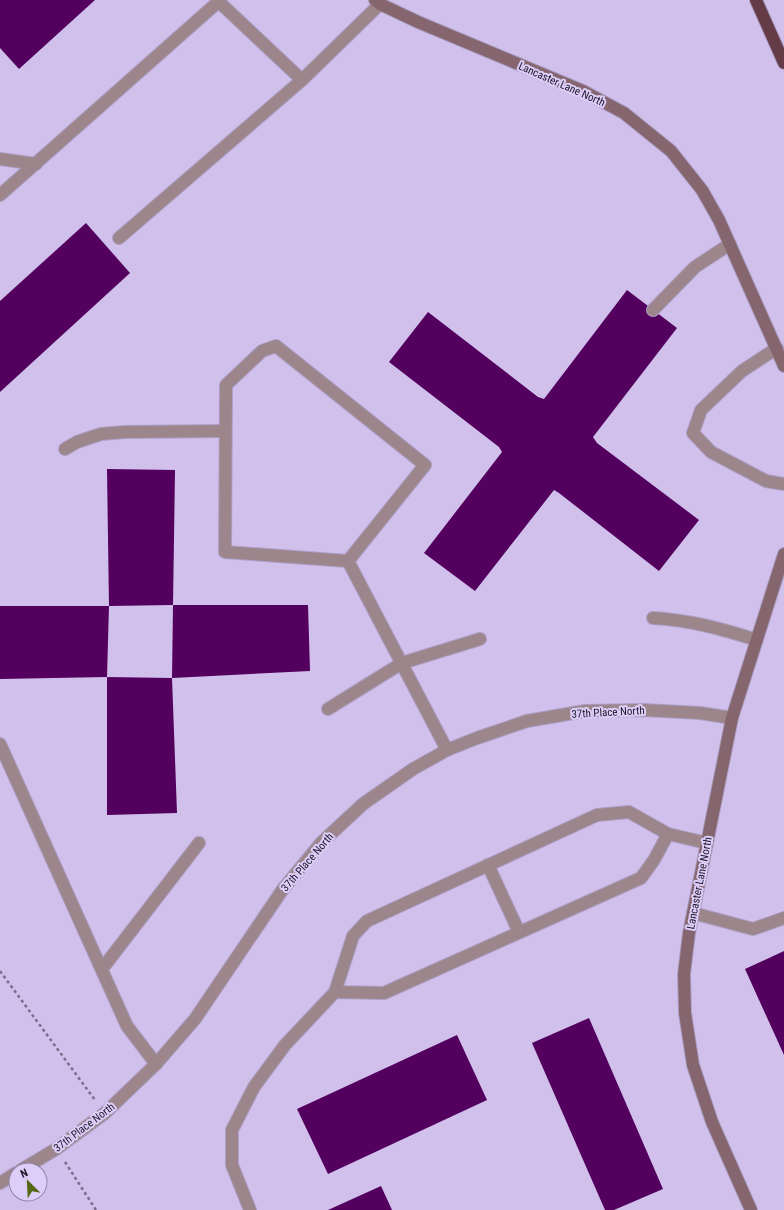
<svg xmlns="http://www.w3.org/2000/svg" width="784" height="1210" font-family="'Roboto Condensed',sans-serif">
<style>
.building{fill:#53005f}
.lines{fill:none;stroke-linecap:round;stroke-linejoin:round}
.lane-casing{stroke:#ac9ec4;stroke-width:14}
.street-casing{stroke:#ac9ec4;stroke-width:14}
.secondary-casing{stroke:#ac9ec4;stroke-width:14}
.highway-casing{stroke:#ac9ec4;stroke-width:14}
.path{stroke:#796e8c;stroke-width:2.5;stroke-dasharray:3 3;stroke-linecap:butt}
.lane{stroke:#9c868b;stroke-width:12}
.street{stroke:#9c868b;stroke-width:12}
.secondary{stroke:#85666e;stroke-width:12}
.highway{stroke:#653b47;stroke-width:12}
.labels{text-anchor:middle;stroke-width:4;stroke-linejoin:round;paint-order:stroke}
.street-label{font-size:11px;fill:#1c1626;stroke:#ddcdf9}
</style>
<rect width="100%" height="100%" fill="#d0c0eb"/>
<g class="building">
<polygon points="0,0 95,0 19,69 0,48"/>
<polygon points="86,223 130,273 0,392 0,301"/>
<polygon points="627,290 677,328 593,437 597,443 699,520 659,571 559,493 554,490 475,591 424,553 502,452 499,447 389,362 428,312 538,397 544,399"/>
<polygon points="107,469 175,470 173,605 109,606"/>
<polygon points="173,605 308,605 310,671 172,678"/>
<polygon points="0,606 109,606 107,677 0,679"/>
<polygon points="107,677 172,678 177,813 107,815"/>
<polygon points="784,951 784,1055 745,969"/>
<polygon points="589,1018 663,1189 614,1210 605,1210 532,1043"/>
<polygon points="457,1035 487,1100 328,1174 297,1109"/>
<polygon points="381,1186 392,1210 328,1210"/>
</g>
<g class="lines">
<defs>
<g id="lane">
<polyline points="217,0 302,80"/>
<polyline points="0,159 36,164"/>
<polyline points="0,195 218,2"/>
<polyline points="119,238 302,80 380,4"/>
<polyline points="653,310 695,267 730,244"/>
<polyline points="777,348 742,371 701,410 693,433 711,452 766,481 784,484"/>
<polyline points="65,449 77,442 101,434 125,432 225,431"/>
<polyline points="348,561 225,552 226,385 262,351 276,346 425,465 348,561 447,750"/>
<path d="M653 618C690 620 722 629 757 640"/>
<polyline points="328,709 402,663 480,639"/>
<polyline points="0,744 127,1026 156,1064"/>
<polyline points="668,834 654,860 641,878 384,993 335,992 353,936 367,921 597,815 629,812 668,834 707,843"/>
<polyline points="488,865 519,932"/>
<polyline points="693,913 753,929 784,918"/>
<polyline points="102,969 199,843"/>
<polyline points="250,1210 232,1165 232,1130 254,1087 285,1045 335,992"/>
</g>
<g id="street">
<polyline points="21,1170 56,1149 105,1113 156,1064 195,1019 283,889 321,843 363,804 413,769 447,750 477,738 527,721 585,711 643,710 700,713 732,718"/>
<polyline points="0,1183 16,1173"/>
</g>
<g id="secondary">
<polyline points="375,0 380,4 418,22 583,91 624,113 671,151 702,190 719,220 784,366"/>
<polyline points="751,1210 712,1122 693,1065 685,1013 684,974 689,933 732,718 784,554"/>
</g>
<polyline id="highway" points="756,0 784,63"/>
</defs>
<use href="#lane" class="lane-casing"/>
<use href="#street" class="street-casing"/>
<use href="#secondary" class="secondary-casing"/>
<use href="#highway" class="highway-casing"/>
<g class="path">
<polyline points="0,971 95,1100"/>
<polyline points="65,1162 96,1210"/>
</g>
<use href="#lane" class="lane"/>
<use href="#street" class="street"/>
<use href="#secondary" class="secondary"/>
<use href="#highway" class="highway"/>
</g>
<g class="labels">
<g class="street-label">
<text transform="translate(562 84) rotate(24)" y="4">Lancaster Lane North</text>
<text transform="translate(608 712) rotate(-3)" y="4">37th Place North</text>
<text transform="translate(307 862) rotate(-49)" y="4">37th Place North</text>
<text transform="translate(699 883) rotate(-79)" y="4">Lancaster Lane North</text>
<text transform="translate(84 1127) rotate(-37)" y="4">37th Place North</text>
</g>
</g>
<g transform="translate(28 1182) rotate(336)"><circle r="19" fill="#ddcdf9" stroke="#9084a5"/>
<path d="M0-3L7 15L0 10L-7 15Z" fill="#546713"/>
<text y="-6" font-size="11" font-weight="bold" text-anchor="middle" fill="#1c1626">N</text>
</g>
</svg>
